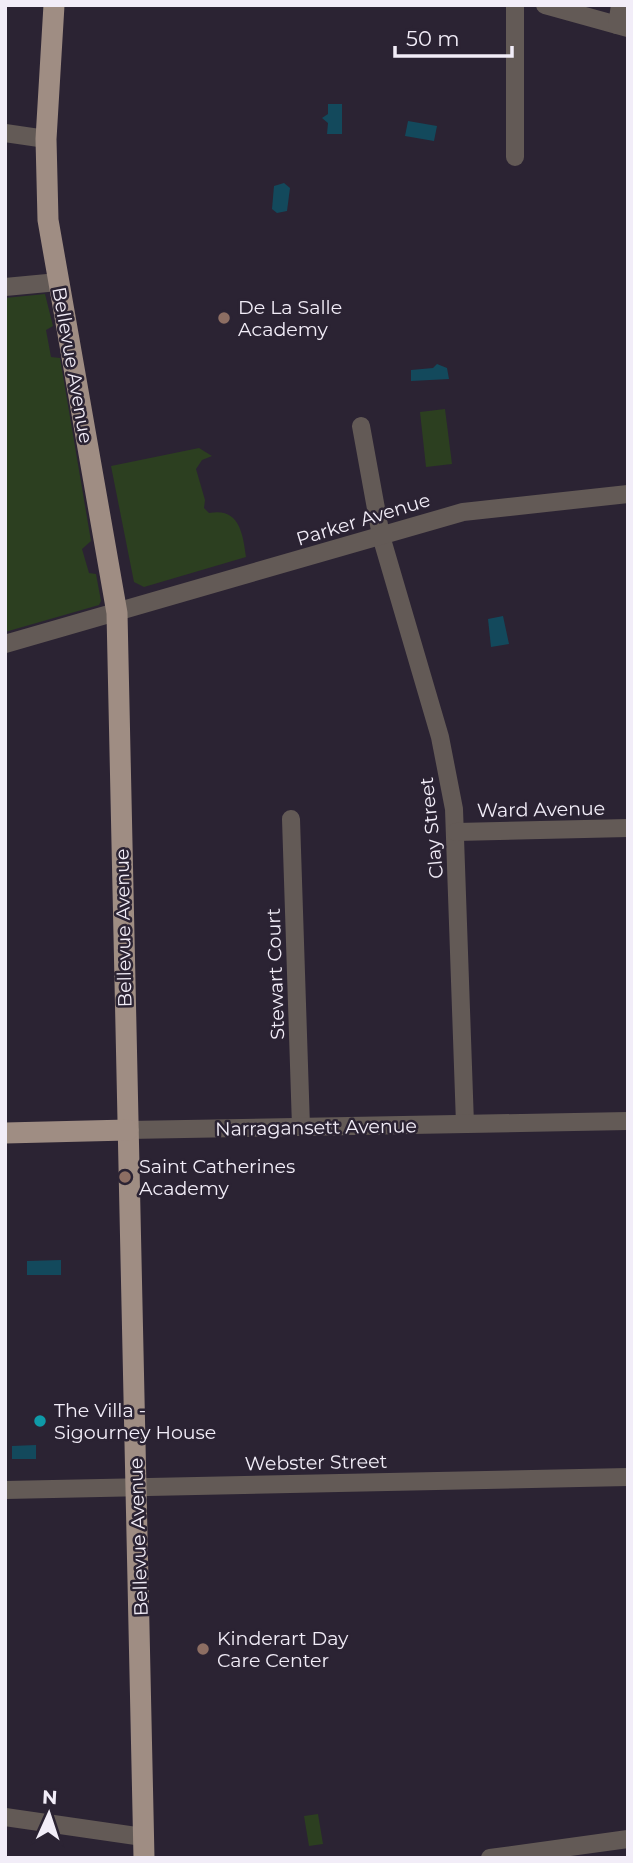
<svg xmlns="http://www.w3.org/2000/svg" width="633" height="1863" font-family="Montserrat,sans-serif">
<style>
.green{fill:#2c3f20}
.water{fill:#13495c}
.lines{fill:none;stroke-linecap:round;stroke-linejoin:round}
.minor{stroke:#635a56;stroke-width:18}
.major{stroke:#9f8d83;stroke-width:21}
.education-dot{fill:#8d6e63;stroke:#2b2333;stroke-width:2.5}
.culture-dot{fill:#0f9aa8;stroke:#2b2333;stroke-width:2.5}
.labels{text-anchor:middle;stroke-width:5;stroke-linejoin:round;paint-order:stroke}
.poi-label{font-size:19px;fill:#f2edf8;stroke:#2b2333;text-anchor:start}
.street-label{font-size:19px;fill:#f2edf8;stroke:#2b2333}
</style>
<rect width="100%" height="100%" fill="#2b2333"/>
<g class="green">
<polygon points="45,294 53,326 46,330 51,357 60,358 91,541 82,549 89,573 96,574 101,601 99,605 5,632 5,298"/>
<polygon points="445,409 452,464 426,467 420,412"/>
<path d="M199 448 212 456 202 460 196 469 205 500 204 508 209 513C239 507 243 533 246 557L144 587 134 582 111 466Z"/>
<polygon points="318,1814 323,1844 309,1846 304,1816"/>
</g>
<g class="water">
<polygon points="328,104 342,104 342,134 327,134 328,123 322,118 328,114"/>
<polygon points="408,121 437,126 434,141 405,136"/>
<polygon points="284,183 290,188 287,211 277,213 272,209 274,186"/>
<polygon points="437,364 447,368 449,379 411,381 411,370 433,368"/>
<polygon points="503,616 509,644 491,647 488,619"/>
<polygon points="61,1260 61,1275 27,1275 27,1261"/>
<polygon points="36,1445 36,1459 12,1459 12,1446"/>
</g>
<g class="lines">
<g class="minor">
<polyline points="545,5 628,28"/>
<polyline points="617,25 620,5"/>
<polyline points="5,133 46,139"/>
<polyline points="515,157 515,5"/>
<polyline points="5,287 58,282"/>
<polyline points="361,426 381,536 440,737 454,809 465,1124"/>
<polyline points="5,644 463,512 628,494"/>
<polyline points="291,819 301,1127"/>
<polyline points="456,832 628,828"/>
<polyline points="128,1130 628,1121"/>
<polyline points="5,1490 628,1477"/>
<polyline points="5,1817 143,1837"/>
<polyline points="490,1858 628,1839"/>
</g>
<g class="major">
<polyline points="54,5 46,139 48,220 117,613 144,1858"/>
<polyline points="5,1133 128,1130"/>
</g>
</g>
<g class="education-dot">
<circle cx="224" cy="318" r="7"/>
<circle cx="125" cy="1177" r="7"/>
<circle cx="203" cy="1649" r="7"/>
</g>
<circle class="culture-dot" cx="40" cy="1421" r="7"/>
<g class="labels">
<g class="poi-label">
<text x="238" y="314">De La Salle<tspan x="238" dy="22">Academy</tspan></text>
<text x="139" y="1173">Saint Catherines<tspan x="139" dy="22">Academy</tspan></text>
<text x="54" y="1417">The Villa -<tspan x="54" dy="22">Sigourney House</tspan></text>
<text x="217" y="1645">Kinderart Day<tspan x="217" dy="22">Care Center</tspan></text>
</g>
<g class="street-label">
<text transform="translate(73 365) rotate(80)" y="7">Bellevue Avenue</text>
<text transform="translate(363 519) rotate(-17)" y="7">Parker Avenue</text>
<text transform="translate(541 809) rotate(-1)" y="7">Ward Avenue</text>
<text transform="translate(431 828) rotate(-96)" y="7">Clay Street</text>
<text transform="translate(123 928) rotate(-91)" y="7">Bellevue Avenue</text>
<text transform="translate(275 974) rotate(-92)" y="7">Stewart Court</text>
<text transform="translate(316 1127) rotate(-1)" y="7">Narragansett Avenue</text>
<text transform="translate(316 1462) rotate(-1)" y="7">Webster Street</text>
<text transform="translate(138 1537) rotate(-92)" y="7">Bellevue Avenue</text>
</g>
</g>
<rect width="633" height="1863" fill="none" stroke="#f2edf8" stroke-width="14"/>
<g transform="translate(49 1814) rotate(3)" stroke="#2b2333" stroke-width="5" paint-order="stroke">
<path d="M0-5L12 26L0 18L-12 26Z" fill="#f2edf8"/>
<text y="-10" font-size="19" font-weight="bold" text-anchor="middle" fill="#f2edf8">N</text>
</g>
<path d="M395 46v10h117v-10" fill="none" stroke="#f2edf8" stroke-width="3.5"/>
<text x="406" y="46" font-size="21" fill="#f2edf8" stroke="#2b2333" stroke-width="5" paint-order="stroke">50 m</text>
</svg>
